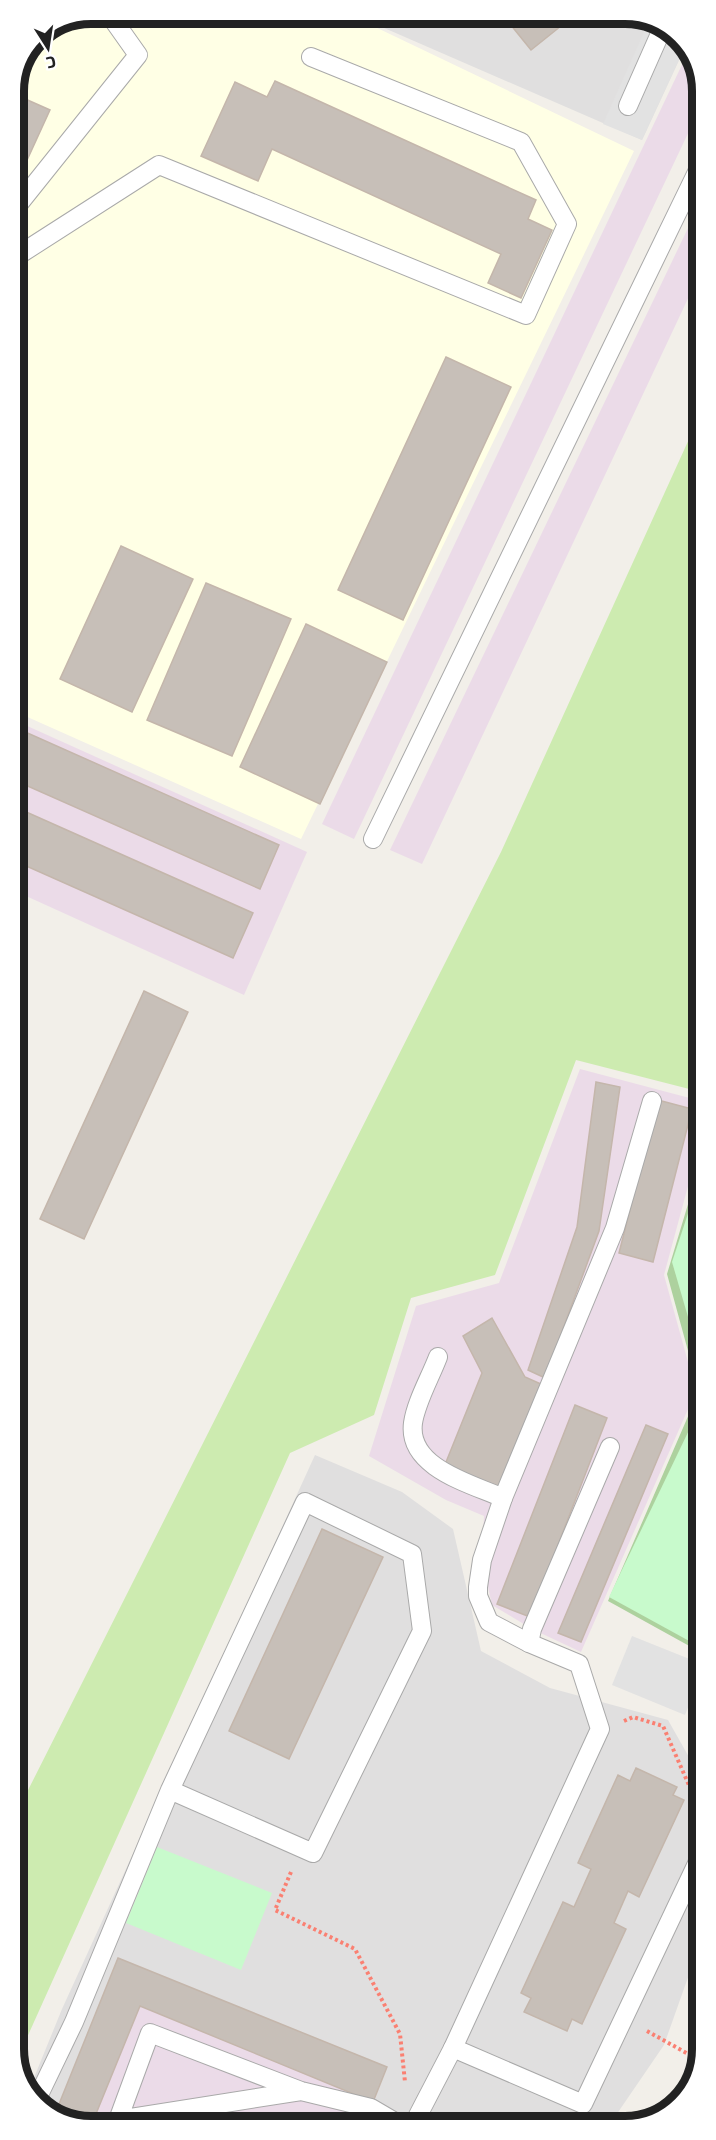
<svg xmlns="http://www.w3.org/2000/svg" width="716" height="2140" font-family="'Exo 2',sans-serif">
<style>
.residential{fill:#e0dfdf}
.industrial{fill:#ebdbe8}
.education{fill:#ffffe5}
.grass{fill:#cdebb0}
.forest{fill:#add19e}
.park{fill:#c8facc}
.parking{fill:#e2e2e2}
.building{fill:#c7bfb8;stroke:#c4b6ab;stroke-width:1.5}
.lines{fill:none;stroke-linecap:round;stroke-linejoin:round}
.service-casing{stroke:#a9a9a9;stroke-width:20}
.path{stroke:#fa8072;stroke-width:4;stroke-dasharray:3 3;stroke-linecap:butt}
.service{stroke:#fff;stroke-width:18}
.rim{fill:none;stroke:#222;stroke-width:8}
</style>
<rect width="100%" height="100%" fill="#f2efe9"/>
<g class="residential">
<polygon points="352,14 631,14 676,32 685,47 642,140"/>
<polygon points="315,1455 402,1492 453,1529 481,1651 550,1688 668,1720 694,1766 702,1791 702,1938 664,2045 610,2124 85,2126 40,2108 29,2090 62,2009"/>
</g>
<g class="industrial">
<polygon points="688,52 700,71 700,108 354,839 322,824"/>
<polygon points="700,203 700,273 422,864 390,850"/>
<polygon points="14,720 307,852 244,995 15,891"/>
<polygon points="580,1069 701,1101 701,1138 664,1275 696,1391 581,1652 532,1629 492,1605 482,1560 484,1516 446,1500 369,1456 416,1306 499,1283"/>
<polygon points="118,1958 387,2067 365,2125 85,2126 55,2114"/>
</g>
<polygon class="education" points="91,14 348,14 634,151 301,839 14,711 14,86 36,36"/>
<polygon class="grass" points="700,415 701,1092 576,1060 495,1275 411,1298 374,1415 290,1453 16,2062 16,1814 501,852"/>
<g class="forest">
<polygon points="701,1161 702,1653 608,1601 699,1391 667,1274"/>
<polygon points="702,2045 686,2097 663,2112"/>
</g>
<g class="park">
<polygon points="701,1174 702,1365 672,1262"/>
<polygon points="702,1403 702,1648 609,1597"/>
<polygon points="157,1847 272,1893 241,1970 126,1923"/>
</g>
<g class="parking">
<polygon points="649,21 676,32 685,47 642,140 603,124"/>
<polygon points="632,1636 702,1664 702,1672 685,1715 612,1685"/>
</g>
<g class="building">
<polygon points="502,14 566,14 557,21 561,26 531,50"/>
<polygon points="275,81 536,200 528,219 552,230 521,298 488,283 501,254 272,149 258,181 201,156 235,82 267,97"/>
<polygon points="14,94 50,110 17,182 14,181"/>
<polygon points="446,357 511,387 403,620 338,590"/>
<polygon points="121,546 193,579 132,712 60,679"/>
<polygon points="206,583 291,619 232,756 147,720"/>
<polygon points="306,624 387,662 320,804 240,767"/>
<polygon points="14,727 279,845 260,889 14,780"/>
<polygon points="15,807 253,913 233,958 15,861"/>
<polygon points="144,991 188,1012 84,1239 40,1219"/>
<polygon points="15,1048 27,1053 15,1079"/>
<polygon points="596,1082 620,1087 599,1231 545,1378 528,1370 577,1227"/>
<polygon points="658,1100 692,1109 653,1262 619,1253"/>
<polygon points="492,1318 525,1377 543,1385 501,1491 444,1467 482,1373 463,1336"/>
<polygon points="575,1405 607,1418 530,1617 497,1604"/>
<polygon points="646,1425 668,1434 581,1642 558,1633"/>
<polygon points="322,1529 383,1557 289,1759 229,1731"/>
<polygon points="636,1768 677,1787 673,1795 684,1800 639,1897 628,1891 614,1923 626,1929 582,2024 572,2019 567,2031 524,2012 531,1998 521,1993 563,1902 574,1907 591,1869 578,1863 618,1775 630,1781"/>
<polygon points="118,1958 387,2067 373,2102 140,2006 91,2126 55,2114"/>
<polygon points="354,2113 356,2125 278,2125"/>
</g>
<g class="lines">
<defs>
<g id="service">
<polyline points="628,106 663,27"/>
<polyline points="14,210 138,55 109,14"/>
<polyline points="14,258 159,165 526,315 567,224 521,142 311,57"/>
<polyline points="373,839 700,166"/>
<path d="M438 1357C430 1378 416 1402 413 1423 407 1468 472 1484 503 1498"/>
<polyline points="529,1643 532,1629 610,1447"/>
<polyline points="453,2048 600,1729 579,1664 529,1643 489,1622 478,1596 478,1587 482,1560 503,1498 615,1228 652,1101"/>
<polyline points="301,2091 118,2120 150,2033 301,2091 371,2108 400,2125"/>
<polyline points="36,2101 74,2022 170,1790 305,1502 412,1554 422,1631 313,1853 170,1790"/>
<polyline points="413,2125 453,2048 583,2104 702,1853"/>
</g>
</defs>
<use href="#service" class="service-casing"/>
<g class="path">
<polyline points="624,1721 633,1717 663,1726 695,1799 700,1829"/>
<polyline points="291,1872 275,1910 355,1949 400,2034 405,2082"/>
<polyline points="647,2031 699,2060"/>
</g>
<use href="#service" class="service"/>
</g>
<path d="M0 0H716V2140H0ZM91 24H625A67 67 0 0 1 692 91V2049A67 67 0 0 1 625 2116H91A67 67 0 0 1 24 2049V91A67 67 0 0 1 91 24Z" fill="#fff" fill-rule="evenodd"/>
<path class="rim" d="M91 24H625A67 67 0 0 1 692 91V2049A67 67 0 0 1 625 2116H91A67 67 0 0 1 24 2049V91A67 67 0 0 1 91 24Z"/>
<g transform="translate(48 48) rotate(168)" stroke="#ffffff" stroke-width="4.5" paint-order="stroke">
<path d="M0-4.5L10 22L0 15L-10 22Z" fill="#222222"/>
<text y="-9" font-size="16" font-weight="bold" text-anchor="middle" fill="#222222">С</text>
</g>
</svg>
